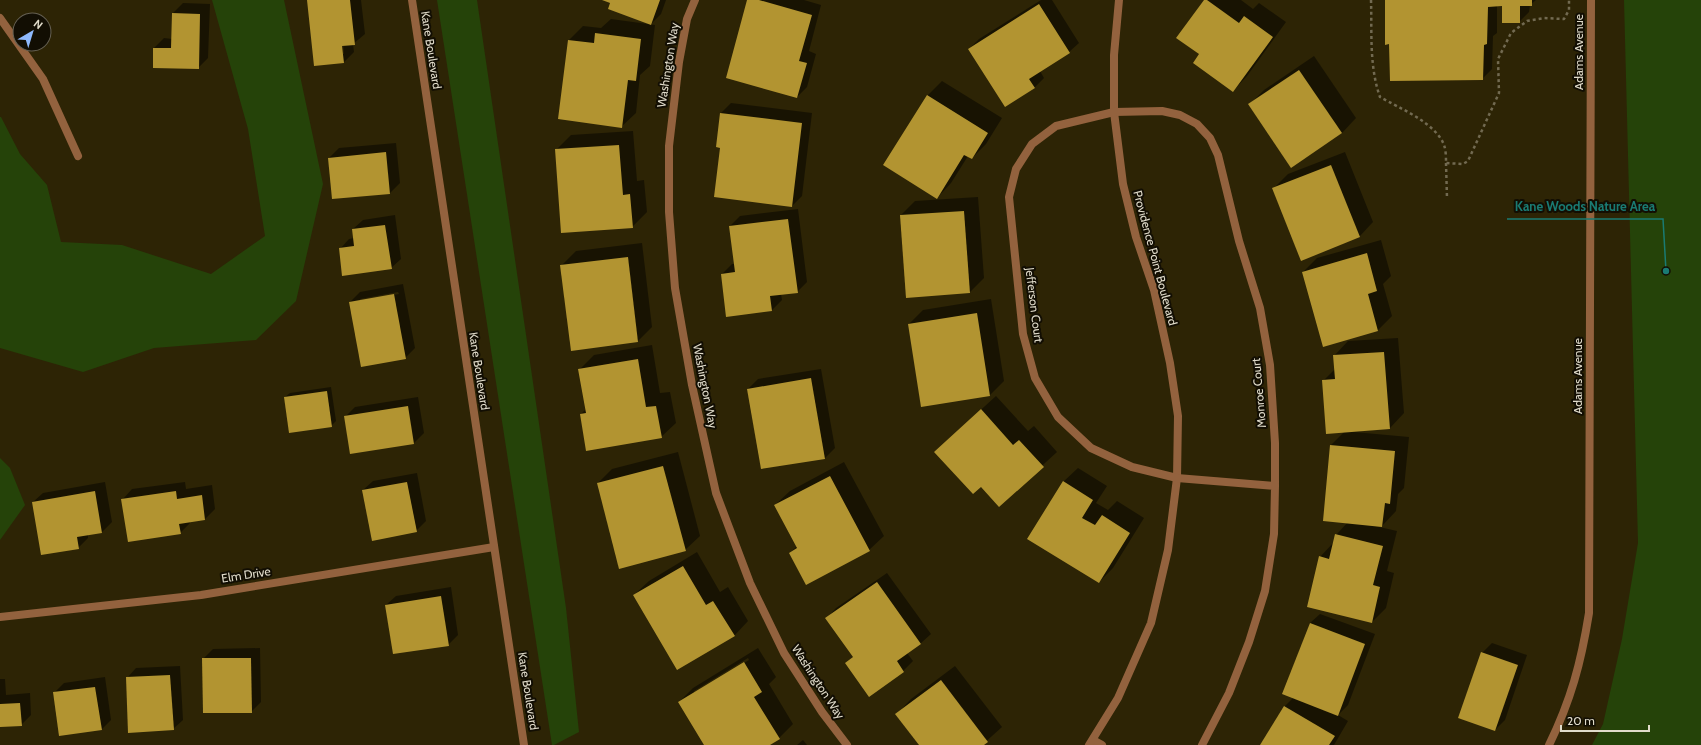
<svg xmlns="http://www.w3.org/2000/svg" width="1701" height="745" font-family="Cabin,sans-serif">
<style>
.green{fill:#254309}
.shadow{fill:#0007;fill-rule:evenodd}
.building{fill:#b29431}
.lines{fill:none;stroke-linecap:round;stroke-linejoin:round}
.path{stroke:#726a51;stroke-width:2.5;stroke-dasharray:3 3;stroke-linecap:butt}
.service{stroke:#93623e;stroke-width:8}
.minor{stroke:#93623e;stroke-width:8}
.tertiary{stroke:#93623e;stroke-width:8}
.labels{text-anchor:middle;stroke-width:4;stroke-linejoin:round;paint-order:stroke}
.street-label{font-size:12px;fill:#e1dccb;stroke:#120e03}
.leader{fill:none;stroke:#1a7b73;stroke-width:1.5}
.callout-dot{fill:#1a7b73;stroke:#120e03;stroke-width:1.5}
.callout-label{font-size:13px;text-anchor:middle;font-weight:bold;fill:#1a7b73;stroke:#120e03;stroke-width:4;stroke-linejoin:round;paint-order:stroke}
</style>
<rect width="100%" height="100%" fill="#2d2405"/>
<g class="green">
<polygon points="212,0 284,0 323,184 296,301 256,340 154,348 83,372 0,348 0,117 1,117 20,154 47,185 61,242 122,245 211,274 265,236 248,129"/>
<polygon points="437,0 477,0 566,608 579,732 554,745 552,745"/>
<polygon points="1624,0 1701,0 1701,745 1592,745 1603,724 1622,639 1638,543"/>
<polygon points="0,458 10,468 25,505 0,540"/>
</g>
<g class="shadow">
<path d="M308 0H361L365 34 353 44 354 52 344 62ZM341 41H343L344 54H342Z"/>
<polygon points="604,0 666,0 661,14 650,25"/>
<polygon points="748,0 804,0 821,5 809,51 816,54 807,87 797,97"/>
<polygon points="1041,0 1052,0 1079,43 1069,52 1040,71 1044,78 1034,88 969,49 979,39"/>
<polygon points="1205,0 1241,0 1253,9 1259,3 1286,22 1247,76 1233,91 1200,54"/>
<polygon points="1386,0 1536,0 1530,5 1529,12 1519,22 1503,5 1497,6 1497,33 1493,36 1492,69 1482,79 1390,43"/>
<polygon points="183,3 210,4 208,58 198,68 154,48 164,38 172,39 173,13"/>
<polygon points="611,19 655,25 650,66 640,75 636,113 621,127 569,40 583,26 601,28"/>
<polygon points="1314,56 1356,118 1342,133 1249,105 1264,90"/>
<polygon points="942,81 1002,118 986,144 972,158 968,156 951,183 937,198 884,165 928,95"/>
<polygon points="731,103 812,113 802,196 792,206 721,113"/>
<polygon points="633,131 637,181 644,180 647,212 632,227 556,150 571,135"/>
<polygon points="396,143 400,183 390,193 333,198 329,158 339,148"/>
<polygon points="1345,152 1373,222 1359,237 1273,189 1288,174"/>
<polygon points="978,197 984,278 970,292 907,297 901,215 915,201"/>
<polygon points="798,209 807,282 797,292 781,294 782,300 772,310 722,274 732,264 735,264 730,226 740,216"/>
<polygon points="395,215 401,259 391,268 340,249 349,239 354,238 353,229 363,220"/>
<polygon points="1381,240 1391,276 1383,284 1392,316 1378,330 1324,346 1303,272 1317,258"/>
<polygon points="642,243 652,327 638,341 561,266 576,251"/>
<path d="M403 284 415 348 405 358 350 302 360 292ZM398 292 399 294 360 301V299Z"/>
<polygon points="991,299 1004,381 990,395 921,406 909,324 923,310"/>
<polygon points="1398,338 1404,413 1390,428 1354,432 1409,437 1404,488 1398,494 1396,511 1382,526 1375,526 1397,531 1387,571 1394,573 1386,608 1372,622 1320,557 1334,542 1336,535 1348,522 1331,445 1345,431 1323,381 1335,369 1334,356 1348,341"/>
<polygon points="652,345 660,393 670,392 676,423 661,437 581,414 586,409 579,370 594,355"/>
<polygon points="821,369 835,448 825,458 748,389 758,379"/>
<polygon points="331,387 336,421 331,426 285,397 290,393"/>
<polygon points="996,396 1028,431 1034,426 1057,452 999,505 950,438"/>
<polygon points="418,397 424,433 414,443 345,417 355,407"/>
<polygon points="678,452 700,536 685,550 598,483 612,469"/>
<polygon points="844,462 884,536 869,550 790,553 797,546 775,505 790,491"/>
<polygon points="1078,468 1107,486 1096,503 1108,510 1117,501 1144,518 1113,568 1099,582 1063,482"/>
<polygon points="417,473 426,521 416,531 363,490 373,481"/>
<polygon points="105,482 112,522 102,532 88,534 88,538 78,548 33,502 43,493"/>
<polygon points="185,482 186,489 212,485 215,509 205,519 190,521 190,523 180,533 123,499 132,489"/>
<polygon points="697,552 720,592 728,587 748,621 734,636 634,595 649,581"/>
<polygon points="887,573 931,634 921,643 907,653 913,661 903,671 847,663 854,656 827,618 836,608"/>
<polygon points="451,587 458,635 448,645 386,605 396,596"/>
<polygon points="1320,614 1375,634 1348,705 1338,715 1348,721 1334,745 1262,745 1285,706 1293,698 1310,623"/>
<polygon points="1492,643 1527,655 1505,720 1495,730 1482,653"/>
<polygon points="260,648 261,702 251,712 203,659 213,649"/>
<path d="M758 648 776 677 769 684 793 724 779 738 768 745H706L679 702 693 688ZM748 658 749 660 694 693V691Z"/>
<polygon points="180,666 183,720 173,729 127,678 136,668"/>
<polygon points="955,666 1002,727 982,745 920,745 897,714 911,699"/>
<polygon points="105,677 111,720 101,730 54,693 64,683"/>
<polygon points="0,679 5,679 6,695 30,693 31,715 21,725 0,726"/>
<polygon points="803,740 807,745 797,745"/>
</g>
<g class="building">
<polygon points="307,0 350,0 355,45 342,46 344,63 314,66"/>
<polygon points="602,0 660,0 651,25 608,9 610,3"/>
<polygon points="747,0 759,0 812,15 799,61 807,63 797,98 726,78"/>
<polygon points="1204,0 1207,0 1239,23 1244,16 1273,37 1233,92 1193,63 1199,54 1176,38"/>
<polygon points="1385,0 1532,0 1532,6 1520,6 1520,23 1502,23 1502,6 1488,7 1487,44 1484,45 1483,80 1390,81 1389,44 1385,45"/>
<polygon points="1039,4 1070,53 1029,79 1035,88 1005,107 968,49"/>
<polygon points="172,13 200,14 199,69 153,68 153,48 171,48"/>
<polygon points="595,33 641,39 636,81 628,80 622,128 558,119 568,40 594,43"/>
<polygon points="1299,70 1342,133 1291,168 1248,104"/>
<polygon points="927,95 988,133 972,159 964,155 937,199 883,165"/>
<polygon points="720,113 802,123 792,207 714,197 720,148 716,147"/>
<polygon points="619,145 623,195 630,194 633,228 561,233 555,149"/>
<polygon points="386,152 390,194 332,199 328,158"/>
<polygon points="1331,165 1360,237 1301,261 1272,188"/>
<polygon points="964,211 970,293 906,298 900,215"/>
<polygon points="788,219 798,293 770,296 772,311 726,317 721,274 735,272 729,226"/>
<polygon points="385,225 392,269 342,276 339,248 354,246 352,229"/>
<polygon points="1367,253 1377,291 1368,294 1378,331 1323,347 1302,272"/>
<polygon points="628,257 638,342 571,351 560,265"/>
<polygon points="394,294 406,359 361,367 349,302"/>
<polygon points="977,313 990,396 921,407 908,324"/>
<polygon points="1384,352 1390,429 1326,434 1322,380 1335,379 1333,355"/>
<polygon points="638,359 646,407 656,406 662,438 586,451 580,414 586,413 578,369"/>
<polygon points="811,378 825,459 761,469 747,389"/>
<polygon points="327,391 332,427 289,433 284,397"/>
<polygon points="408,406 414,444 350,454 344,416"/>
<polygon points="981,409 1013,445 1019,440 1044,467 999,507 981,487 973,494 934,452"/>
<polygon points="1330,445 1395,451 1390,504 1385,503 1382,527 1323,521"/>
<polygon points="663,466 686,551 619,569 597,483"/>
<polygon points="830,476 870,551 806,585 789,553 797,548 774,505"/>
<polygon points="1063,481 1093,500 1082,518 1095,525 1102,515 1130,533 1099,583 1027,539"/>
<polygon points="407,482 417,532 372,541 362,490"/>
<polygon points="95,491 102,533 77,537 79,549 41,555 32,502"/>
<polygon points="176,491 177,499 202,495 205,520 179,524 181,534 128,542 121,499"/>
<polygon points="1335,534 1383,546 1373,585 1380,587 1372,623 1307,607 1319,556 1329,559"/>
<polygon points="683,566 706,605 713,601 735,636 677,670 633,595"/>
<polygon points="877,582 921,644 897,661 904,672 869,697 845,663 853,657 825,618"/>
<polygon points="441,596 449,646 393,654 385,605"/>
<polygon points="1310,623 1365,644 1338,716 1282,694"/>
<polygon points="1481,652 1518,665 1495,731 1458,718"/>
<polygon points="202,658 251,658 252,713 203,713"/>
<polygon points="744,662 762,692 754,697 780,739 770,745 704,745 678,702"/>
<polygon points="170,675 174,730 128,733 126,677"/>
<polygon points="941,680 988,742 984,745 919,745 895,714"/>
<polygon points="95,687 102,730 59,736 53,692"/>
<polygon points="20,703 22,726 0,727 0,704"/>
<polygon points="1284,706 1335,736 1329,745 1260,745"/>
</g>
<g class="lines">
<g class="path">
<path d="M1371 0C1372 32 1369 66 1380 97 1399 108 1436 123 1444 145 1446 150 1446 158 1446 163L1463 164 1468 161 1499 93 1498 59 1511 33 1527 21 1544 18 1564 19 1569 10V0"/>
<polyline points="1446,163 1447,198"/>
</g>
<polyline class="service" points="0,18 43,79 78,156"/>
<g class="minor">
<polyline points="695,0 687,19 679,62 669,146 669,212 675,288 692,385 716,493 750,583 784,653 822,712 847,745"/>
<polyline points="0,617 201,595 494,547"/>
<polyline points="1093,740 1102,745"/>
<polyline points="1089,745 1118,698 1151,623 1168,550 1177,478 1178,416 1170,363 1154,290 1136,237 1123,184 1114,112 1114,55 1119,0"/>
<polyline points="1202,745 1229,693 1249,642 1265,591 1274,534 1275,486 1275,443 1270,365 1260,308 1239,241 1218,155 1210,138 1197,124 1180,115 1162,111 1114,112 1056,126 1032,144 1016,169 1009,197 1023,334 1035,378 1058,417 1091,448 1132,467 1177,478 1275,486"/>
<path d="M1549 745C1571 700 1581 663 1589 613L1591 0"/>
</g>
<polyline class="tertiary" points="412,0 524,745"/>
</g>
<g class="labels">
<g class="street-label">
<text transform="translate(431 50) rotate(81)" y="4">Kane Boulevard</text>
<text transform="translate(1579 52) rotate(-90)" y="4">Adams Avenue</text>
<text transform="translate(668 65) rotate(-81)" y="4">Washington Way</text>
<text transform="translate(1155 258) rotate(75)" y="4">Providence Point Boulevard</text>
<text transform="translate(1034 305) rotate(83)" y="4">Jefferson Court</text>
<text transform="translate(479 371) rotate(81)" y="4">Kane Boulevard</text>
<text transform="translate(1578 376) rotate(-90)" y="4">Adams Avenue</text>
<text transform="translate(705 386) rotate(79)" y="4">Washington Way</text>
<text transform="translate(1259 393) rotate(-95)" y="4">Monroe Court</text>
<text transform="translate(246 575) rotate(-9)" y="4">Elm Drive</text>
<text transform="translate(818 682) rotate(57)" y="4">Washington Way</text>
<text transform="translate(528 691) rotate(81)" y="4">Kane Boulevard</text>
</g>
</g>
<path class="leader" d="M1666 271L1663 219H1507"/>
<circle class="callout-dot" cx="1666" cy="271" r="4"/>
<g class="callout-label">
<text x="1585" y="211">Kane Woods Nature Area</text>
</g>
<g transform="translate(32 32) rotate(38)"><circle r="19" fill="#120e03" stroke="#656053"/>
<path d="M0-3L7 15L0 10L-7 15Z" fill="#8eb9fd"/>
<text y="-6" font-size="11" font-weight="bold" text-anchor="middle" fill="#e1dccb">N</text>
</g>
<path d="M1561 725v6h88v-6" fill="none" stroke="#e1dccb" stroke-width="2"/>
<text x="1567" y="725" font-size="12" fill="#e1dccb" stroke="#120e03" stroke-width="3" paint-order="stroke">20 m</text>
</svg>
